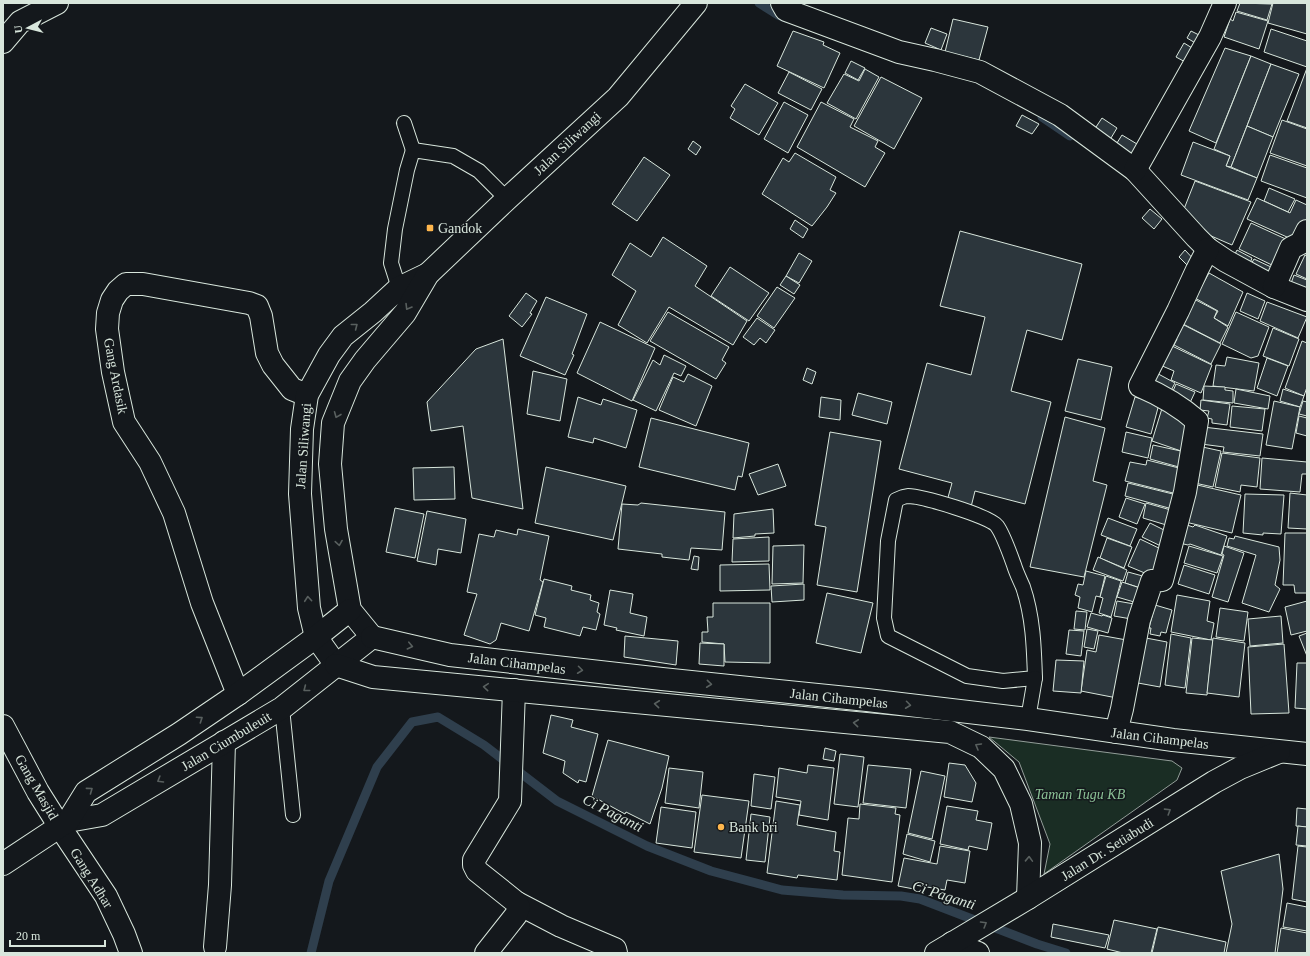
<svg xmlns="http://www.w3.org/2000/svg" width="1310" height="956" font-family="'Times New Roman',serif">
<style>
.green{fill:#1a2d24;stroke:#939e99}
.lines{fill:none;stroke-linecap:round;stroke-linejoin:round}
.stream{stroke:#2f3f4d;stroke-width:9}
.building{fill:#2c363c;stroke:#d8e6dc}
.service-casing{stroke:#d8e6dc;stroke-width:16}
.minor-casing{stroke:#d8e6dc;stroke-width:24}
.secondary-casing{stroke:#d8e6dc;stroke-width:24}
.primary-casing{stroke:#d8e6dc;stroke-width:24}
.service{stroke:#14181c;stroke-width:14}
.minor{stroke:#14181c;stroke-width:22}
.secondary{stroke:#14181c;stroke-width:22}
.primary{stroke:#14181c;stroke-width:22}
.oneway{stroke:#59605f}
.poi-dot{fill:#ffb74d;stroke:#14181c;stroke-width:1.5}
.labels{text-anchor:middle;stroke-width:3;stroke-linejoin:round;paint-order:stroke}
.street-label{font-size:14px;fill:#d8e6dc;stroke:#14181c}
.poi-label{font-size:14px;fill:#d8e6dc;stroke:#14181c;text-anchor:start}
.park-label{font-size:14px;font-style:italic;fill:#8ac095;stroke:#14181c}
.water-label{font-size:15px;font-style:italic;fill:#d8e6dc;stroke:#14181c}
</style>
<rect width="100%" height="100%" fill="#14181c"/>
<polygon class="green" points="989,737 1172,761 1182,768 1177,780 1044,874 1050,844 1019,762"/>
<g class="lines">
<g class="stream">
<polyline points="759,3 778,15 786,18"/>
<polyline points="1042,117 1070,136"/>
<polyline points="311,953 329,881 377,767 412,722 438,717 484,745 557,801 647,846 711,871 782,890 843,895 901,896 920,899 1037,944 1066,953"/>
</g>
</g>
<g class="building">
<polygon points="1240,3 1272,4 1267,20 1237,11"/>
<polygon points="1273,3 1307,3 1307,34 1268,23"/>
<polygon points="1236,12 1268,21 1259,49 1224,37 1230,19 1233,21"/>
<polygon points="953,19 988,27 979,60 945,52"/>
<polygon points="931,28 947,34 941,50 925,43"/>
<polygon points="1271,29 1307,41 1307,67 1264,52"/>
<polygon points="793,31 824,42 823,45 840,53 824,88 777,66"/>
<polygon points="1191,31 1201,36 1197,44 1187,38"/>
<polygon points="1184,43 1197,51 1189,64 1176,57"/>
<polygon points="1225,48 1251,56 1216,143 1189,131"/>
<polygon points="1251,56 1271,64 1231,167 1226,166 1230,156 1214,149"/>
<polygon points="851,61 865,68 858,80 845,73"/>
<polygon points="1271,64 1299,74 1273,137 1247,126"/>
<polygon points="1307,68 1307,128 1287,121"/>
<polygon points="865,69 879,77 856,119 827,103 844,74 859,81"/>
<polygon points="789,72 822,89 811,110 778,93"/>
<polygon points="881,77 922,98 894,149 854,126"/>
<polygon points="745,84 778,103 759,135 730,118 735,109 731,106"/>
<polygon points="784,102 808,115 788,153 764,139"/>
<polygon points="821,102 854,119 850,127 878,141 875,147 885,153 865,187 797,147"/>
<polygon points="1022,115 1039,124 1032,134 1016,126"/>
<polygon points="1102,118 1117,128 1108,143 1092,133"/>
<polygon points="1282,120 1307,129 1307,166 1270,153"/>
<polygon points="1247,126 1273,137 1257,178 1231,167"/>
<polygon points="1122,135 1142,147 1135,159 1115,146"/>
<polygon points="693,141 701,147 696,155 688,149"/>
<polygon points="1193,142 1230,156 1226,166 1257,178 1248,200 1181,175"/>
<polygon points="795,153 836,177 830,190 836,193 827,207 812,226 762,194 783,158 789,162"/>
<polygon points="1270,155 1307,168 1307,198 1261,181"/>
<polygon points="644,157 670,175 637,221 612,204"/>
<polygon points="1195,181 1251,202 1232,245 1195,229 1198,222 1182,214"/>
<polygon points="1269,188 1295,199 1288,212 1264,201"/>
<polygon points="1257,198 1290,213 1296,200 1307,205 1307,222 1298,242 1247,219"/>
<polygon points="1150,209 1162,219 1154,229 1142,218"/>
<polygon points="795,220 808,229 803,238 790,229"/>
<polygon points="1251,223 1290,241 1278,268 1239,249"/>
<polygon points="960,231 1082,264 1062,340 1027,330 1011,391 1051,402 1025,504 975,491 971,507 947,501 952,483 899,469 927,363 971,375 985,317 940,306"/>
<polygon points="663,237 707,266 695,286 747,321 733,345 669,307 647,343 618,325 636,291 612,275 630,243 651,257"/>
<polygon points="1185,250 1197,263 1191,269 1179,257"/>
<polygon points="1237,250 1252,258 1249,266 1233,258"/>
<polygon points="799,253 812,261 799,283 786,276"/>
<polygon points="1305,255 1307,256 1307,279 1296,274"/>
<polygon points="1254,259 1271,267 1267,275 1250,266"/>
<polygon points="730,267 769,293 749,321 711,296"/>
<polygon points="1209,273 1243,292 1228,326 1214,318 1218,311 1195,298"/>
<polygon points="1294,275 1307,280 1307,293 1290,286"/>
<polygon points="786,276 800,285 794,294 780,285"/>
<polygon points="777,287 795,298 774,328 757,316"/>
<polygon points="526,293 537,301 530,313 532,314 522,327 509,316"/>
<polygon points="1247,293 1265,301 1258,319 1240,311"/>
<polygon points="546,297 587,314 572,354 574,355 565,375 520,356"/>
<polygon points="1194,299 1217,311 1214,318 1228,327 1220,343 1183,324"/>
<polygon points="1267,302 1307,317 1298,338 1260,321"/>
<polygon points="668,312 729,347 722,360 726,363 716,379 650,341"/>
<polygon points="1236,312 1269,327 1258,356 1251,358 1222,344"/>
<polygon points="757,318 775,330 766,343 760,338 754,345 743,337"/>
<polygon points="600,322 655,348 632,401 577,373"/>
<polygon points="1182,324 1221,344 1211,364 1174,345 1177,339 1175,337"/>
<polygon points="1273,328 1299,339 1289,366 1263,356"/>
<polygon points="503,339 523,509 472,498 463,426 431,431 427,402 476,349"/>
<polygon points="1302,341 1307,343 1307,387 1304,396 1285,388"/>
<polygon points="1170,345 1212,365 1201,393 1171,380 1174,371 1160,365"/>
<polygon points="664,355 686,366 681,376 674,373 656,411 633,400 653,360 660,365"/>
<polygon points="1227,357 1259,363 1254,391 1213,386 1216,365 1225,366"/>
<polygon points="1267,358 1288,366 1277,396 1257,388"/>
<polygon points="1078,359 1112,367 1101,420 1065,411"/>
<polygon points="807,368 816,372 812,384 803,380"/>
<polygon points="1151,370 1175,383 1167,398 1143,384"/>
<polygon points="533,371 567,379 560,421 527,414"/>
<polygon points="688,374 712,386 696,426 659,410 673,377 684,382"/>
<polygon points="1176,384 1195,392 1188,407 1170,398"/>
<polygon points="1204,386 1225,387 1225,390 1233,391 1233,403 1203,400"/>
<polygon points="1236,389 1270,396 1268,409 1234,403"/>
<polygon points="1283,389 1304,396 1300,407 1280,401"/>
<polygon points="858,393 892,402 887,424 852,415"/>
<polygon points="578,397 601,405 603,399 637,410 626,448 594,438 593,443 568,437"/>
<polygon points="821,397 841,400 840,420 819,417"/>
<polygon points="1135,397 1159,404 1151,434 1126,427"/>
<polygon points="1201,400 1230,404 1227,425 1212,423 1212,419 1207,418 1209,411 1200,410"/>
<polygon points="1274,401 1300,407 1292,449 1266,445"/>
<polygon points="1303,401 1307,402 1307,416 1299,414"/>
<polygon points="1163,405 1193,421 1184,452 1152,441"/>
<polygon points="1232,406 1265,409 1262,431 1230,427"/>
<polygon points="1299,416 1307,418 1307,436 1296,433"/>
<polygon points="1065,417 1105,428 1093,481 1107,485 1084,577 1030,567"/>
<polygon points="651,418 749,443 742,477 738,476 735,490 639,467"/>
<polygon points="1203,427 1263,434 1260,456 1223,452 1224,447 1201,444"/>
<polygon points="830,432 881,441 857,592 817,585 826,527 815,525"/>
<polygon points="1126,432 1152,438 1148,458 1122,452"/>
<polygon points="1153,445 1190,453 1186,469 1150,459"/>
<polygon points="1198,446 1221,451 1213,487 1190,482"/>
<polygon points="1222,453 1260,458 1257,487 1241,485 1240,492 1215,487"/>
<polygon points="1262,458 1307,462 1307,474 1302,474 1300,492 1260,489"/>
<polygon points="1147,460 1183,469 1177,494 1125,481 1130,462 1146,465"/>
<polygon points="778,464 786,486 758,495 749,474"/>
<polygon points="454,467 455,499 414,500 413,468"/>
<polygon points="546,467 626,486 613,540 535,523"/>
<polygon points="1128,483 1181,496 1176,510 1125,496"/>
<polygon points="1193,484 1241,495 1232,533 1181,521"/>
<polygon points="1290,493 1307,495 1307,529 1288,528"/>
<polygon points="1245,494 1284,495 1281,534 1263,533 1263,535 1243,533"/>
<polygon points="1126,498 1145,504 1137,524 1119,517"/>
<polygon points="641,503 725,512 722,550 691,548 689,560 662,557 662,554 618,549 622,504 638,505"/>
<polygon points="1146,503 1178,512 1173,527 1143,518"/>
<polygon points="395,508 424,514 415,558 386,552"/>
<polygon points="773,509 774,533 755,534 755,536 733,538 734,514"/>
<polygon points="427,511 466,519 461,553 438,549 436,565 417,561"/>
<polygon points="1108,518 1137,529 1130,546 1101,535"/>
<polygon points="1150,523 1172,534 1165,548 1142,537"/>
<polygon points="1181,523 1193,527 1195,525 1227,536 1221,555 1190,544 1188,545 1175,542"/>
<polygon points="518,529 549,536 540,580 543,582 529,631 501,623 496,640 490,644 464,635 477,594 467,592 479,534 494,537 496,530 517,535"/>
<polygon points="1285,533 1307,533 1307,593 1295,593 1294,585 1283,585"/>
<polygon points="1235,536 1279,547 1280,560 1275,585 1280,589 1269,612 1242,603 1256,555 1227,546 1229,538 1234,539"/>
<polygon points="769,537 769,561 732,562 733,539"/>
<polygon points="1107,538 1132,547 1124,568 1100,558"/>
<polygon points="1140,539 1165,551 1159,579 1128,566"/>
<polygon points="804,545 803,583 772,584 773,546"/>
<polygon points="1189,546 1223,556 1217,573 1184,563"/>
<polygon points="1224,546 1244,553 1228,602 1212,597 1224,555 1222,554"/>
<polygon points="694,556 699,557 698,570 691,569"/>
<polygon points="1098,557 1127,570 1123,581 1093,570"/>
<polygon points="769,564 770,590 720,591 720,565"/>
<polygon points="1184,565 1215,575 1209,594 1178,584"/>
<polygon points="1086,571 1105,576 1100,597 1096,596 1092,612 1078,608 1080,597 1075,595 1078,584 1083,585"/>
<polygon points="1128,572 1150,578 1147,590 1125,583"/>
<polygon points="1106,576 1121,581 1111,617 1099,613 1103,598 1100,597"/>
<polygon points="544,579 572,586 571,590 591,595 590,600 599,603 597,612 600,614 596,630 583,627 580,636 544,627 546,618 535,615"/>
<polygon points="1122,582 1146,590 1141,604 1117,597"/>
<polygon points="804,584 804,600 772,602 771,586"/>
<polygon points="610,590 633,594 630,613 647,617 644,636 616,630 617,628 604,625"/>
<polygon points="827,593 873,603 861,653 816,643"/>
<polygon points="1177,595 1210,601 1207,621 1214,623 1211,640 1171,632"/>
<polygon points="1117,601 1140,605 1137,620 1114,616"/>
<polygon points="1307,601 1307,631 1291,635 1285,607"/>
<polygon points="713,603 770,603 770,663 725,662 724,644 702,642 702,632 708,632 707,617 713,617"/>
<polygon points="1155,605 1172,610 1166,633 1161,632 1160,636 1150,634 1151,628 1149,628"/>
<polygon points="1220,608 1248,612 1244,641 1216,637"/>
<polygon points="1076,611 1087,612 1085,630 1074,629"/>
<polygon points="1091,613 1102,616 1103,615 1112,618 1108,633 1087,627"/>
<polygon points="1281,616 1283,643 1250,646 1248,619"/>
<polygon points="1087,629 1098,631 1094,649 1084,647"/>
<polygon points="1069,630 1084,631 1081,656 1066,654"/>
<polygon points="1307,633 1307,656 1299,636"/>
<polygon points="1171,634 1191,638 1185,688 1165,685"/>
<polygon points="1099,635 1132,641 1117,698 1081,691 1087,650 1096,652"/>
<polygon points="625,636 678,641 676,665 624,657"/>
<polygon points="1146,638 1167,642 1160,687 1138,683"/>
<polygon points="1192,638 1213,640 1207,695 1186,693"/>
<polygon points="1213,638 1245,643 1239,697 1207,693"/>
<polygon points="700,643 724,644 724,666 699,664"/>
<polygon points="1284,644 1289,713 1251,714 1248,647"/>
<polygon points="1056,660 1084,661 1081,693 1053,691"/>
<polygon points="1297,663 1307,663 1307,709 1295,708"/>
<polygon points="551,715 573,720 571,727 598,734 586,782 579,780 578,783 563,773 565,761 543,753"/>
<polygon points="608,740 669,756 662,788 650,824 626,812 625,814 592,796"/>
<polygon points="825,748 836,751 834,761 823,759"/>
<polygon points="840,754 864,757 858,807 834,804"/>
<polygon points="949,763 965,765 976,783 972,802 944,797"/>
<polygon points="808,765 834,768 828,820 799,815 801,801 776,797 779,768 807,773"/>
<polygon points="868,765 911,769 906,808 863,803"/>
<polygon points="669,768 703,772 699,808 665,803"/>
<polygon points="921,771 945,776 932,839 908,833"/>
<polygon points="754,774 775,777 771,809 751,806"/>
<polygon points="702,795 749,801 741,858 694,852"/>
<polygon points="776,801 800,805 797,825 836,832 834,851 840,852 837,880 798,875 797,878 767,873"/>
<polygon points="860,804 896,808 895,814 900,815 892,882 842,875 848,818 859,819"/>
<polygon points="947,806 978,811 976,820 992,823 987,850 969,846 968,850 940,844"/>
<polygon points="661,807 696,812 692,848 656,843"/>
<polygon points="1297,808 1307,809 1307,827 1296,826"/>
<polygon points="751,814 770,817 765,862 746,860"/>
<polygon points="1298,826 1307,827 1307,846 1296,845"/>
<polygon points="907,834 935,841 930,862 903,854"/>
<polygon points="940,846 970,851 965,883 947,880 945,890 915,885 914,889 898,886 904,858 937,864"/>
<polygon points="1298,846 1307,847 1307,902 1292,899"/>
<polygon points="1279,854 1283,889 1275,953 1226,953 1232,924 1221,871"/>
<polygon points="1287,903 1307,907 1307,931 1283,927"/>
<polygon points="1114,920 1157,929 1151,953 1123,953 1107,949"/>
<polygon points="1053,924 1109,935 1105,948 1051,937"/>
<polygon points="1158,927 1226,942 1224,953 1152,953"/>
<polygon points="1281,928 1307,933 1307,953 1277,953"/>
</g>
<g class="lines">
<defs>
<g id="service">
<polyline points="404,123 413,150"/>
<polyline points="399,288 391,263 395,229 407,170 413,150 453,156 479,171 507,199"/>
<path d="M908 496C921 496 990 516 997 526 1003 534 1010 554 1014 565 1016 572 1020 580 1023 587 1033 616 1034 647 1035 678L1003 681 967 676 888 636 884 618 888 541 896 500 903 497Z"/>
<polyline points="282,708 293,815"/>
<polyline points="1028,719 1035,678"/>
</g>
<g id="minor">
<polyline points="782,3 786,10 899,52 935,60 980,72 1060,115 1135,170 1196,237 1208,249 1226,261 1274,287 1307,300"/>
<polyline points="3,42 20,22 57,3"/>
<polyline points="1135,170 1210,37 1225,3"/>
<polyline points="1274,287 1291,248 1301,243 1307,231"/>
<polyline points="238,694 202,603 174,513 150,462 124,422 113,372 107,329 108,313 112,300 118,291 126,284 143,284 249,303 257,306 261,316 267,353 273,365 292,389 307,395"/>
<polyline points="3,726 38,792 60,827 106,896 124,934 131,953"/>
<path d="M1116 732 1122 709 1139 620 1152 581 1162 580 1185 492 1197 421C1180 406 1161 395 1140 386L1178 311 1197 270 1208 249"/>
<polyline points="517,903 561,926 615,949 616,953"/>
<polyline points="952,943 978,953"/>
<polyline points="215,947 220,885 224,742"/>
<polyline points="486,953 516,915 519,907 517,903 477,871 474,865 474,860 510,801 514,690"/>
</g>
<g id="secondary">
<polyline points="336,665 316,637 309,608 300,494 302,429 307,395 329,355 343,336 373,312 399,288 428,274"/>
<polyline points="68,821 102,815 282,708 372,637 350,610 336,529 330,464 333,423 350,381 365,360 405,313 428,274 507,199 618,97 696,3"/>
<polyline points="3,864 68,821 86,792 179,734 238,694 316,637 350,610"/>
</g>
<g id="primary">
<polyline points="372,637 450,655 662,679 867,700 1028,719 1173,740 1307,754"/>
<polyline points="336,665 373,677 950,732 981,747 1004,769 1021,804 1030,843 1028,898"/>
<polyline points="936,953 1028,898 1214,782 1240,768 1279,752"/>
</g>
</defs>
<use href="#service" class="service-casing"/>
<use href="#minor" class="minor-casing"/>
<use href="#secondary" class="secondary-casing"/>
<use href="#primary" class="primary-casing"/>
<use href="#service" class="service"/>
<use href="#minor" class="minor"/>
<use href="#secondary" class="secondary"/>
<use href="#primary" class="primary"/>
</g>
<defs><path id="oneway-chevron" d="M-2-3.5L2.5 0L-2 3.5" fill="none" stroke-width="1.6" stroke-linecap="round" stroke-linejoin="round"/></defs>
<g class="oneway">
<use href="#oneway-chevron" transform="translate(408 307) rotate(121)"/>
<use href="#oneway-chevron" transform="translate(355 326) rotate(-38)"/>
<use href="#oneway-chevron" transform="translate(337 415) rotate(112)"/>
<use href="#oneway-chevron" transform="translate(339 543) rotate(81)"/>
<use href="#oneway-chevron" transform="translate(308 599) rotate(-95)"/>
<use href="#oneway-chevron" transform="translate(410 646) rotate(13)"/>
<use href="#oneway-chevron" transform="translate(580 670) rotate(7)"/>
<use href="#oneway-chevron" transform="translate(709 684) rotate(6)"/>
<use href="#oneway-chevron" transform="translate(486 687) rotate(-175)"/>
<use href="#oneway-chevron" transform="translate(306 689) rotate(142)"/>
<use href="#oneway-chevron" transform="translate(657 704) rotate(-174)"/>
<use href="#oneway-chevron" transform="translate(908 705) rotate(7)"/>
<use href="#oneway-chevron" transform="translate(200 719) rotate(-34)"/>
<use href="#oneway-chevron" transform="translate(856 723) rotate(-174)"/>
<use href="#oneway-chevron" transform="translate(978 746) rotate(-150)"/>
<use href="#oneway-chevron" transform="translate(160 780) rotate(149)"/>
<use href="#oneway-chevron" transform="translate(90 790) rotate(-36)"/>
<use href="#oneway-chevron" transform="translate(1168 811) rotate(-32)"/>
<use href="#oneway-chevron" transform="translate(1029 859) rotate(-88)"/>
<use href="#oneway-chevron" transform="translate(984 924) rotate(-31)"/>
</g>
<g class="poi-dot">
<rect x="426" y="224" width="8" height="8" rx="2"/>
<circle cx="721" cy="827" r="4"/>
</g>
<g class="labels">
<g class="street-label">
<text transform="translate(567 143) rotate(-43)" y="5">Jalan Siliwangi</text>
<text transform="translate(116 376) rotate(79)" y="5">Gang Ardasik</text>
<text transform="translate(303 446) rotate(-86)" y="5">Jalan Siliwangi</text>
<text transform="translate(517 663) rotate(7)" y="5">Jalan Cihampelas</text>
<text transform="translate(839 698) rotate(6)" y="5">Jalan Cihampelas</text>
<text transform="translate(1160 738) rotate(7)" y="5">Jalan Cihampelas</text>
<text transform="translate(226 741) rotate(-31)" y="5">Jalan Ciumbuleuit</text>
<text transform="translate(37 787) rotate(60)" y="5">Gang Masjid</text>
<text transform="translate(1107 849) rotate(-32)" y="5">Jalan Dr. Setiabudi</text>
<text transform="translate(92 878) rotate(58)" y="5">Gang Adhar</text>
</g>
<g class="poi-label">
<text x="438" y="233">Gandok</text>
<text x="729" y="832">Bank bri</text>
</g>
<g class="park-label">
<text x="1080" y="799">Taman Tugu KB</text>
</g>
<g class="water-label">
<text transform="translate(613 813) rotate(27)" y="5">Ci Paganti</text>
<text transform="translate(944 895) rotate(18)" y="5">Ci Paganti</text>
</g>
</g>
<rect width="1310" height="956" fill="none" stroke="#d8e6dc" stroke-width="8"/>
<g transform="translate(28 28) rotate(263)" stroke="#14181c" stroke-width="3" paint-order="stroke">
<path d="M0-3L7 15L0 10L-7 15Z" fill="#d8e6dc"/>
<text y="-6" font-size="11" font-weight="bold" text-anchor="middle" fill="#d8e6dc">U</text>
</g>
<path d="M10 940v6h95v-6" fill="none" stroke="#d8e6dc" stroke-width="2"/>
<text x="16" y="940" font-size="12" fill="#d8e6dc" stroke="#14181c" stroke-width="3" paint-order="stroke">20 m</text>
</svg>
